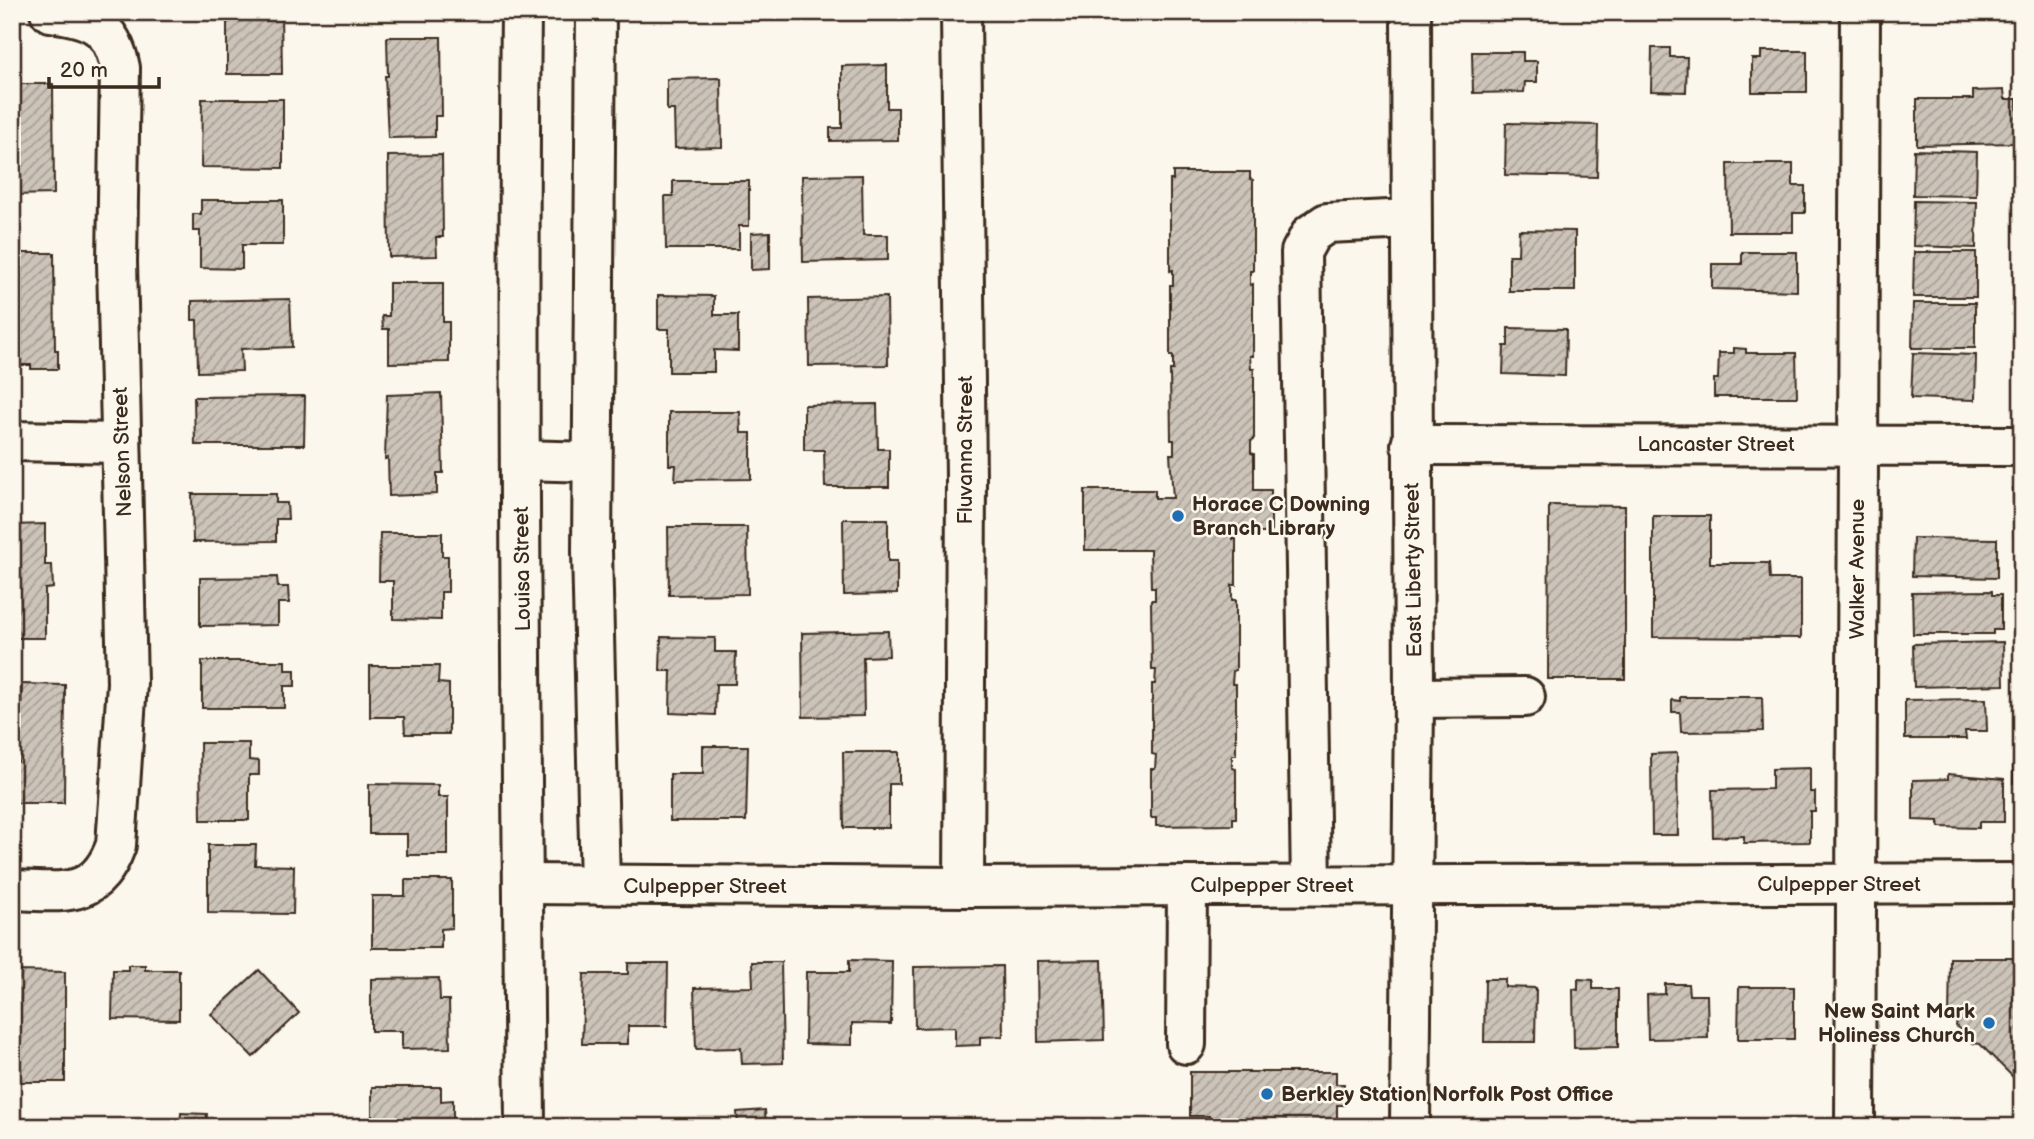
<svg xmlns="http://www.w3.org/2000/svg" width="2034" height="1139" font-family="'Balsamiq Sans',sans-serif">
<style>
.building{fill:url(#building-hatch);stroke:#3b2a1e;stroke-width:2}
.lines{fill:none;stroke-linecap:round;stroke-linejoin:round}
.minor-casing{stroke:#3b2a1e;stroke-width:44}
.major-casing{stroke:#3b2a1e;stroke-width:44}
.minor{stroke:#fbf7ec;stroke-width:38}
.major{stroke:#fbf7ec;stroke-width:38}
.poi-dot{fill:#1f6fb2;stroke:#fbf7ec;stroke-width:2.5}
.labels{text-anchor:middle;stroke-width:5;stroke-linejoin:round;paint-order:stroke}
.street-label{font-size:21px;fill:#3b2a1e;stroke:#fbf7ec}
.poi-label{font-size:21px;font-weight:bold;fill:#3b2a1e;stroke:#fbf7ec;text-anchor:start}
</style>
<defs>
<pattern id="building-hatch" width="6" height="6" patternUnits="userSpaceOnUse" patternTransform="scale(1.75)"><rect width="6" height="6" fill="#ccc4b9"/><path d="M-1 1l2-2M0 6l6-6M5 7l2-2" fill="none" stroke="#a79f96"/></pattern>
</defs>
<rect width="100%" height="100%" fill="#fbf7ec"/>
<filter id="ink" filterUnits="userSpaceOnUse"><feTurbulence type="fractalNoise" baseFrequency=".0143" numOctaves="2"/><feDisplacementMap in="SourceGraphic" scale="14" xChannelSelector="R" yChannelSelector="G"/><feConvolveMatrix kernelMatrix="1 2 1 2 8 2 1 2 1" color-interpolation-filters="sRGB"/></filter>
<g filter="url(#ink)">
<g class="building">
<polygon points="227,12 281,12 282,74 227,74"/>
<polygon points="387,37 441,37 442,116 435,116 435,137 388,138 385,76 388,76"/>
<polygon points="1652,48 1670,48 1670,57 1687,57 1686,92 1651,91"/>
<polygon points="1761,51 1807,51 1807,92 1752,92 1752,59 1761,59"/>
<polygon points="1472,52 1523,52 1523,61 1537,61 1537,82 1525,82 1524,92 1473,93"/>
<polygon points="887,65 887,108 898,108 898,140 830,141 830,128 842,128 842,66"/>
<polygon points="721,78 722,147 675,148 674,110 667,110 667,79"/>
<polygon points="12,84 53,84 54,194 12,195"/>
<polygon points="2004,90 2005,99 2017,99 2018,143 1917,145 1917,99 1973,99 1973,91"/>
<polygon points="202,99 283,99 283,168 201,167"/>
<polygon points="1506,123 1598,125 1597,177 1505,175"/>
<polygon points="1914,150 1977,152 1976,196 1913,195"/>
<polygon points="442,155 443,237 436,237 437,256 389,257 388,156"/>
<polygon points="1728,164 1793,164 1793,186 1805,186 1805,213 1793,213 1793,232 1729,232"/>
<polygon points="1173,172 1250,172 1250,179 1253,180 1253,271 1250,271 1250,285 1253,284 1253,356 1250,356 1251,369 1254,369 1254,440 1251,441 1251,453 1254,454 1254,490 1271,490 1271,533 1232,533 1232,539 1236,539 1236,585 1232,585 1232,600 1236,600 1236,670 1233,671 1232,684 1236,684 1236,755 1232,755 1232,768 1236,769 1236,818 1233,818 1233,825 1156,826 1156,818 1151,818 1151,769 1155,769 1156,755 1152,754 1152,684 1155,684 1156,670 1152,670 1151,600 1155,600 1155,587 1151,587 1150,550 1085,550 1085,490 1155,490 1155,498 1173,498 1170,454 1174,454 1174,440 1171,440 1170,370 1173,370 1173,356 1170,356 1170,285 1173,285 1173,270 1170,271 1170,180 1173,180"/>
<polygon points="862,175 863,235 888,235 888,260 803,262 802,176"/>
<polygon points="673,181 749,181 749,226 739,226 739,249 666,249 665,196 673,196"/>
<polygon points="201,200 283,200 283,245 242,245 242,269 200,268 200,231 193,231 193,214 201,214"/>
<polygon points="1914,201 1977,202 1976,248 1913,246"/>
<polygon points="1519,230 1575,231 1575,291 1509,291 1509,255 1518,255"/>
<polygon points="770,232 770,269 751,270 751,233"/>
<polygon points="1742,252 1797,252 1797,291 1712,289 1712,264 1742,264"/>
<polygon points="1914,252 1976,252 1976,297 1913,297"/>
<polygon points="12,253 54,253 55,350 58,350 58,369 31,369 31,365 12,365"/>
<polygon points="389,283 443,283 443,322 449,322 449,362 389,363 389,329 383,329 382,316 389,316"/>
<polygon points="658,295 714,296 714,315 738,315 738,351 714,350 714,372 669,372 669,329 658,329"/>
<polygon points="887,297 888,365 809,366 808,299"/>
<polygon points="290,299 292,347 241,349 242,371 198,372 197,320 192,320 192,301"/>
<polygon points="1913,303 1975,303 1975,348 1912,348"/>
<polygon points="1508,328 1566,329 1565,376 1503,374 1504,346 1508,346"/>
<polygon points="1734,348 1746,349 1746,353 1796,353 1797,397 1714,397 1714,379 1718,379 1719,353 1734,353"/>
<polygon points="1913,353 1976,355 1975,400 1911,398"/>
<polygon points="441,393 443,473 437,473 437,494 389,496 388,458 385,459 387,395"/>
<polygon points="305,396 304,445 195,445 194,397"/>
<polygon points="877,404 878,449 889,449 889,487 825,487 824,450 804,450 804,405"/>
<polygon points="669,412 740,412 741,433 751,433 751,479 675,480 676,465 669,465"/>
<polygon points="2022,487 2022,538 2014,538 2013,488"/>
<polygon points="192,494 276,494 276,503 287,503 288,519 276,519 276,541 193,542"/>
<polygon points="1549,505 1625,506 1625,679 1548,679"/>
<polygon points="1653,516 1710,516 1710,563 1769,563 1770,579 1801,579 1801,638 1653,637"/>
<polygon points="843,519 888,519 888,561 897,561 897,594 844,595"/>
<polygon points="45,524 45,565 52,565 53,588 45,589 45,638 12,638 12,525"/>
<polygon points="668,527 747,527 748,594 669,595"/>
<polygon points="380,533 442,533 442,556 448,556 448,592 441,592 441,620 393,619 393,581 379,581"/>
<polygon points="1913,538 1997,539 1997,578 1912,576"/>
<polygon points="277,577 278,587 288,587 289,603 278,603 278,625 200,626 200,578"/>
<polygon points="1992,591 1992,595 2001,595 2001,630 1993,630 1993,634 1913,634 1912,592"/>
<polygon points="888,631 889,656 863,657 864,716 803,717 802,633"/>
<polygon points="661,637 715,638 715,652 736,652 735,684 716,684 715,715 670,713 671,671 660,671"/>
<polygon points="2003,642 2004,685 1914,687 1913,644"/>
<polygon points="202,661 285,661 285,670 295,670 295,686 284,686 284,708 202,708"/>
<polygon points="370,666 439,666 438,683 449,684 449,734 405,734 404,717 370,717"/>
<polygon points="22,684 65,685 64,803 12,803 12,762 18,762"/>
<polygon points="1680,697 1762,697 1763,731 1681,732 1680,712 1672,712 1672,700 1680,701"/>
<polygon points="1986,699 1987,731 1965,731 1966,739 1905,739 1905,700"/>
<polygon points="200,743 249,743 249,760 259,761 259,775 249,775 249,820 201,820"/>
<polygon points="703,746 748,746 746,821 670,821 670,774 703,774"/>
<polygon points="2022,746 2022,783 2013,783 2014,747"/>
<polygon points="843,752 899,752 899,784 889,784 889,828 844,828"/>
<polygon points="1677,753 1678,835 1652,835 1651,754"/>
<polygon points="1810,768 1810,792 1815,792 1815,811 1810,811 1810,842 1744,843 1744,836 1713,837 1712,790 1772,789 1772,769"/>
<polygon points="1948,774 2004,779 2004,822 1979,822 1979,828 1939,827 1939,821 1913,820 1913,780 1948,779"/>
<polygon points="369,784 438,785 438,797 448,797 448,855 407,855 407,834 369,834"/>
<polygon points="208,845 256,845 255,865 294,866 293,914 208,913"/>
<polygon points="405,880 452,880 452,928 441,929 441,948 372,948 372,896 405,896"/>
<polygon points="1950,958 2022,958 2022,1093 2019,1083 1980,1044 1973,1043 1956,1026 1957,1020 1949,1020"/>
<polygon points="849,960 892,961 891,1024 852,1023 852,1045 805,1044 806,972 849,972"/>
<polygon points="1102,960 1104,1040 1038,1042 1037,961"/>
<polygon points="752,962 781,962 783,1063 742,1064 741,1048 696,1049 694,988 753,987"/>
<polygon points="628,963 668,963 667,1026 628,1026 628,1044 582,1044 584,974 628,974"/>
<polygon points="128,965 145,965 145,970 179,970 179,1020 112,1019 113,970 128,970"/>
<polygon points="1002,966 1003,1036 980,1037 980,1045 955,1046 955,1027 915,1028 914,967"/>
<polygon points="259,970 299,1013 253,1057 211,1014"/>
<polygon points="15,971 65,972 65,1082 16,1082"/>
<polygon points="439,978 440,1000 449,1000 450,1048 402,1049 402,1031 371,1031 371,979"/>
<polygon points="1485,979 1505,979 1505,987 1536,988 1535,1042 1484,1042"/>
<polygon points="1578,979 1593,980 1593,989 1618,989 1618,1047 1574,1048 1573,989 1578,990"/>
<polygon points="1665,984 1688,984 1689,995 1707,995 1708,1038 1648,1039 1647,995 1665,994"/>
<polygon points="1739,987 1794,987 1794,1039 1738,1039"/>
<polygon points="1190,1072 1336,1072 1336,1084 1344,1084 1344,1105 1337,1105 1337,1127 1209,1127 1209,1116 1190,1116"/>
<polygon points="372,1087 441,1087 441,1101 453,1100 453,1127 372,1127"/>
<polygon points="765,1110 766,1127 738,1127 737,1112"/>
<polygon points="181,1113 207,1114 206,1127 180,1127"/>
<polygon points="1645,1120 1676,1121 1676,1127 1644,1127"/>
</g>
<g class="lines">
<defs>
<g id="minor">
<path d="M521 12C517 384 522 755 525 1127"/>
<polyline points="596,12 592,551 600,885"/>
<polyline points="961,12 966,479 964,887"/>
<polyline points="12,441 121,443"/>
<polyline points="1411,445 2022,446"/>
<polyline points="521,460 592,462"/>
<polyline points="1414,698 1525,697"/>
<polyline points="523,884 964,887 2022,883"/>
<polyline points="1311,885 1301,252 1311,234 1327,223 1410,219"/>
<path d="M12 890C62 891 96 901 116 845L127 683 117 262 120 68C112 24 89 17 50 12"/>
<polyline points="1186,1044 1187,886"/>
<polyline points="1855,1127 1860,12"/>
</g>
<polyline id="major" points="1410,1127 1414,698 1411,12"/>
</defs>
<use href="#minor" class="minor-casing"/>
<use href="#major" class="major-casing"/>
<use href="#minor" class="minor"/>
<use href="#major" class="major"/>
</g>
</g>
<g class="poi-dot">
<circle cx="1178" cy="516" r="7"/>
<circle cx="1989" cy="1023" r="7"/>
<circle cx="1267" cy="1094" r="7"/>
</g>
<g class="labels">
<g class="street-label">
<text x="1716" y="451">Lancaster Street</text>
<text transform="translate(965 450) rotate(-90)" y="7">Fluvanna Street</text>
<text transform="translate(122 452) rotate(-92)" y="7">Nelson Street</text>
<text transform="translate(522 569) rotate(-91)" y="7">Louisa Street</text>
<text transform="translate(1857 569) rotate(-90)" y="7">Walker Avenue</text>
<text transform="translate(1413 570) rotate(-91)" y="7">East Liberty Street</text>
<text x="1839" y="891">Culpepper Street</text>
<text x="1272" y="892">Culpepper Street</text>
<text x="705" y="893">Culpepper Street</text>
</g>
<g class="poi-label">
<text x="1192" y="511">Horace C Downing<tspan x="1192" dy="24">Branch Library</tspan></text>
<text x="1975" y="1018" text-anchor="end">New Saint Mark<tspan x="1975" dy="24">Holiness Church</tspan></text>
<text x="1281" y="1101">Berkley Station Norfolk Post Office</text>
</g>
</g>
<rect width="2034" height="1139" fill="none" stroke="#fbf7ec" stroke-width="42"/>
<rect x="21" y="21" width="1992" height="1097" fill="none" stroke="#3b2a1e" stroke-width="2.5" filter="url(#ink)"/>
<path d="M49 77v10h110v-10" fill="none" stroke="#3b2a1e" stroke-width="3.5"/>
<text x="60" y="77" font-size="21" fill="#3b2a1e" stroke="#fbf7ec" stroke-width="5" paint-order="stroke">20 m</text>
</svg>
